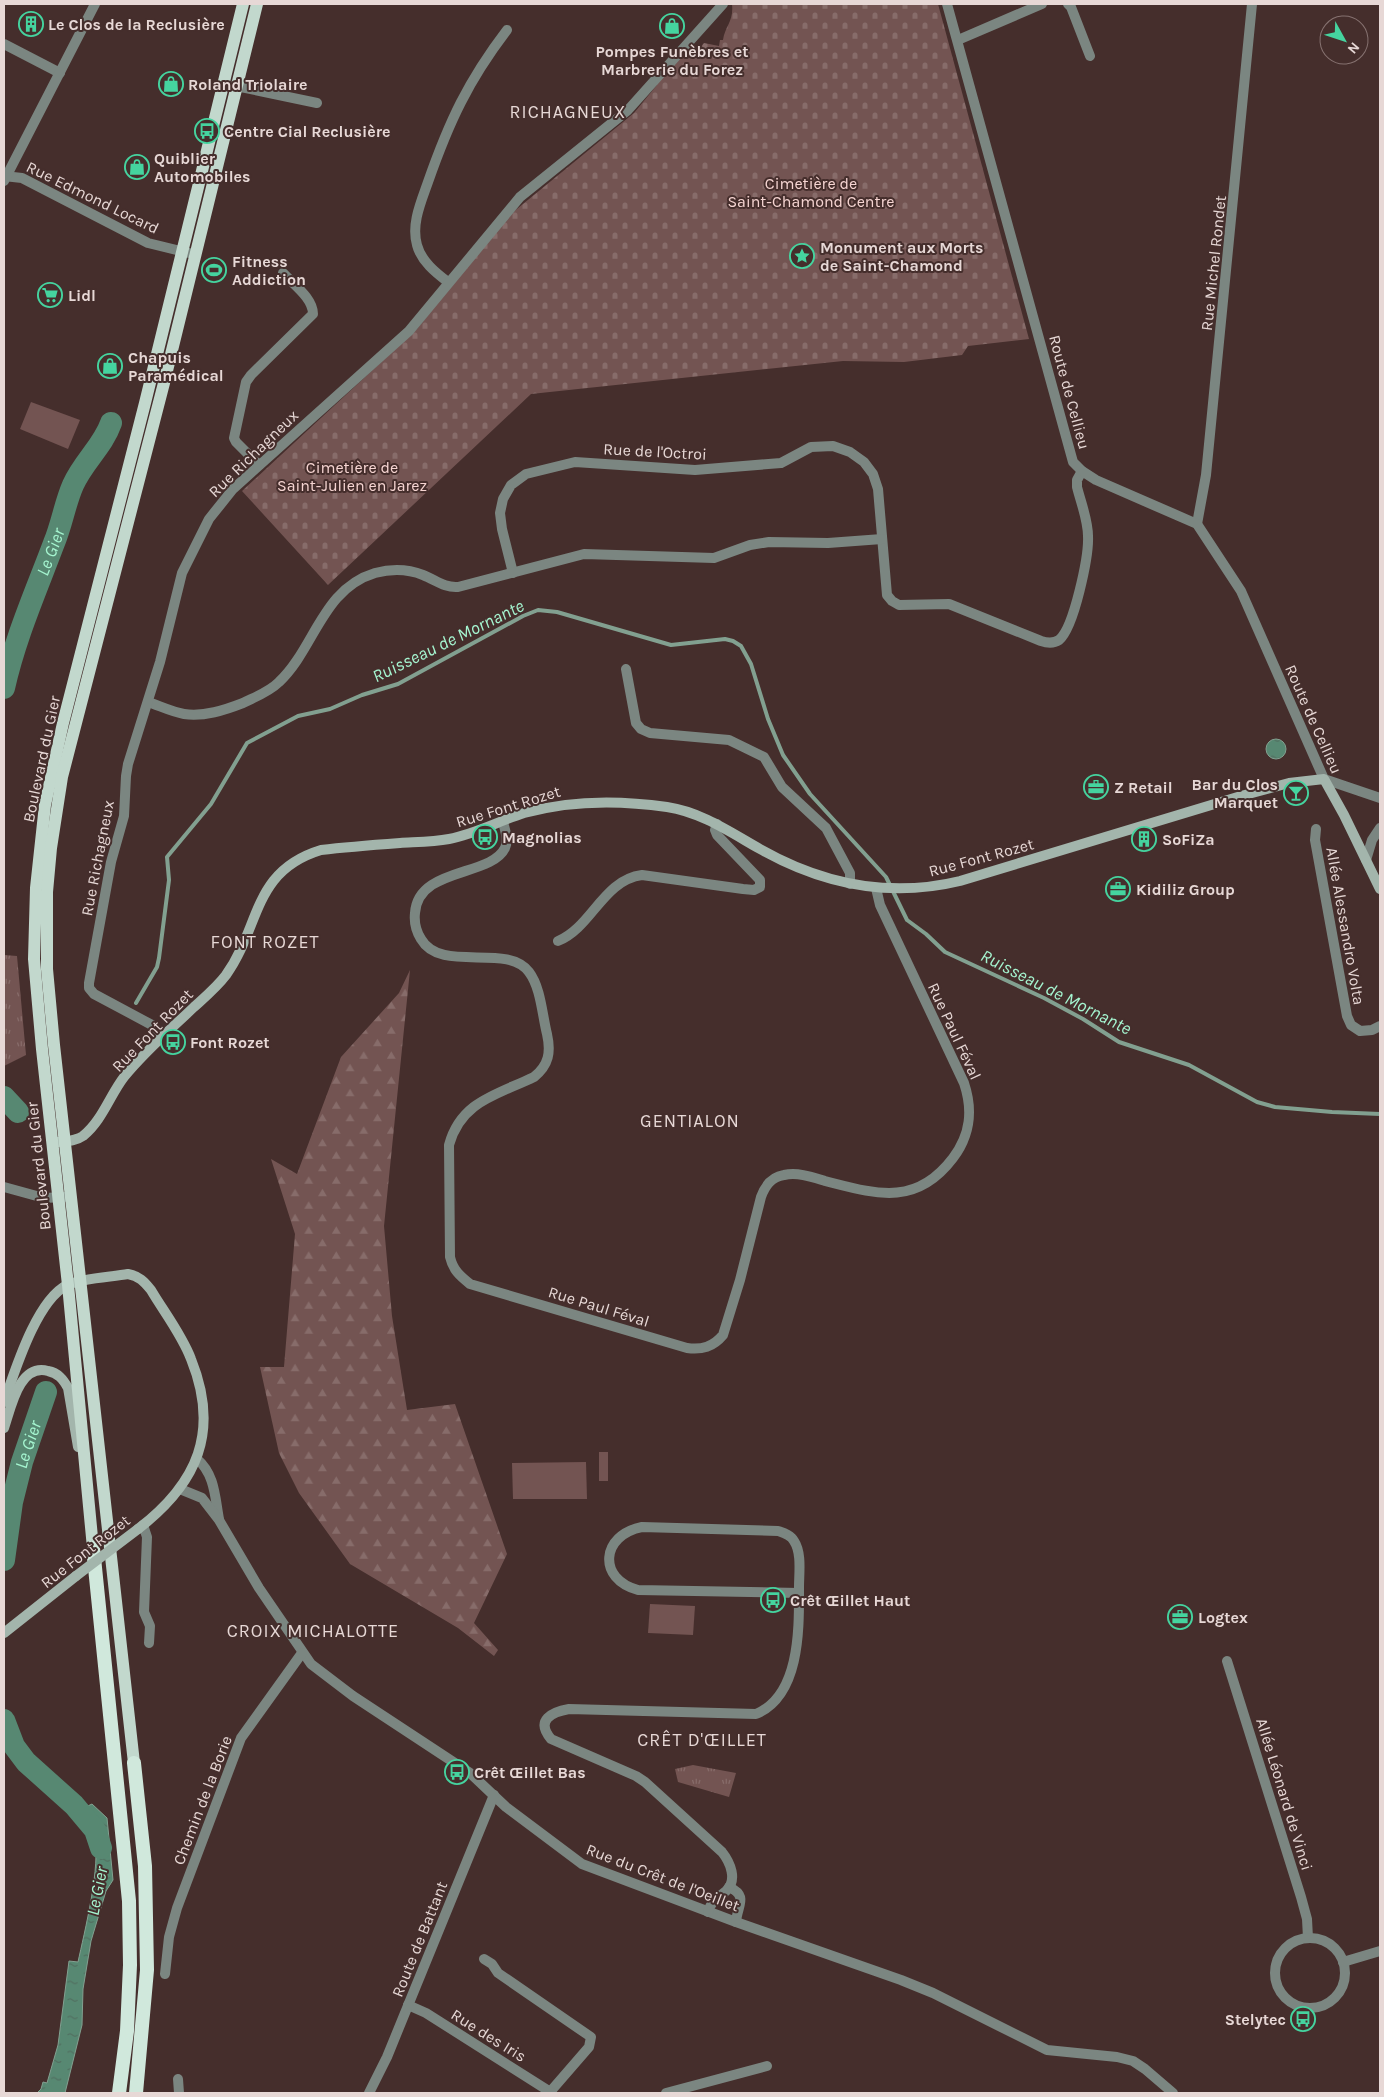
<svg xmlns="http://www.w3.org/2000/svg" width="1384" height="2097" font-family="Karla,sans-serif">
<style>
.forest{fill:url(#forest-firs)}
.cemetery{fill:url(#cemetery-stones)}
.park{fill:url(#park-tufts)}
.pitch{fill:#735452}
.water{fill:url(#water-ripples);stroke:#82a090}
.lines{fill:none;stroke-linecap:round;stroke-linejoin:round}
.stream{stroke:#82a090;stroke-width:4}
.river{stroke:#578872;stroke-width:22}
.minor{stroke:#7b8681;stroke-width:10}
.tertiary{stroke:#7b8681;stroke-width:10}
.secondary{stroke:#a3b5ac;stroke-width:10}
.primary{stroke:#c2d8cd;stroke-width:12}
.trunk{stroke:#d0e8dc;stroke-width:14}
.secondary-bridge{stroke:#a3b5ac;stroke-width:10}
.labels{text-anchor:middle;stroke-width:4;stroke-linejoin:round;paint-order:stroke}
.poi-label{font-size:16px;font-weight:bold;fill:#e7d8d6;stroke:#452e2c;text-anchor:start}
.park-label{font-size:16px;fill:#f6d5d2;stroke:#452e2c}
.street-label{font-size:16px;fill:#e7d8d6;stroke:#452e2c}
.neighbourhood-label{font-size:18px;letter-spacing:1px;fill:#e7d8d6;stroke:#452e2c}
.water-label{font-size:18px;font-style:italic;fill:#a5f5d0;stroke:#452e2c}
</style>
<defs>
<pattern id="forest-firs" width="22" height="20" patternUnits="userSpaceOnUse" patternTransform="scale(1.25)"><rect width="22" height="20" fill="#735452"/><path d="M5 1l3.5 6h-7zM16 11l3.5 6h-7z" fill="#876c6a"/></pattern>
<pattern id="cemetery-stones" width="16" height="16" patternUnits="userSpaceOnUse" patternTransform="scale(1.25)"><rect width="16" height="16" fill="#735452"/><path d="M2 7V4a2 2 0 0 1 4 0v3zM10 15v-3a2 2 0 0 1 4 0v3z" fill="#876c6a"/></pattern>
<pattern id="park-tufts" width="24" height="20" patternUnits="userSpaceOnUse" patternTransform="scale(1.25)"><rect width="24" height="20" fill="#735452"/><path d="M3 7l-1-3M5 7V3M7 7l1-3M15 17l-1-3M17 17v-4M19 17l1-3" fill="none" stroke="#876c6a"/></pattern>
<pattern id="water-ripples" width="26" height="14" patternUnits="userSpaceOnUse" patternTransform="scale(1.25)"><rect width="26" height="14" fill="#578872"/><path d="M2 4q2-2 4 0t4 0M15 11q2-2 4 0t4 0" fill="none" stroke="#516f60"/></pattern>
</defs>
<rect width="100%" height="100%" fill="#452e2c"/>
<polygon class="forest" points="410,970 384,1226 392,1316 407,1410 455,1404 507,1554 474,1623 498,1650 494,1656 458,1628 350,1564 299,1493 279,1453 260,1367 284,1367 295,1234 271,1159 297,1174 341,1057 399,993"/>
<path class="cemetery" d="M732 4H938L1029 339 968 346 962 355 904 362 843 361 531 394 328 585 242 491 417 329 501 222 634 113 657 85V83L687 50 693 56 704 43 719 46 720 40H723C725 26 734 21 732 4Z"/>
<g class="park">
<polygon points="4,955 17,956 26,1055 4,1066"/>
<polygon points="693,1765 736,1773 729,1797 678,1782 675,1769"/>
</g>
<g class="pitch">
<polygon points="31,402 80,420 68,449 20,429"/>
<rect x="599" y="1452" width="9" height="29"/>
<polygon points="586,1462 587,1499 513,1499 512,1463"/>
<polygon points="650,1604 695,1606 693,1635 648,1633"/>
</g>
<g class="water">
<circle cx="1276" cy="749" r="10"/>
<path d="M92 1804 107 1818 113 1880 106 1891 91 1941 83 1989 82 2025 65 2093H37L41 2089 43 2082 47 2083 58 2045 69 1961 78 1962C84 1934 102 1863 94 1836 92 1827 86 1817 81 1809Z"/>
</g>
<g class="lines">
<polyline class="stream" points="136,1003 157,967 159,958 169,880 167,857 211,804 247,743 298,716 330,709 362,695 398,684 523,616 538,610 557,612 671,645 725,639 733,641 741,646 751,664 768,719 783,755 810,794 886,877 907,920 926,934 945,952 1044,998 1083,1019 1119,1042 1189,1065 1257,1102 1275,1107 1332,1112 1380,1114"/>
<g class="river">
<path id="s1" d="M4 688C15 638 36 591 54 543 62 524 65 503 73 485 83 462 103 446 111 423"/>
<polyline points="4,1097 18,1112"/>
<path id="s2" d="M4 1560 12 1502 22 1462 46 1392"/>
<polyline points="4,1720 14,1746 26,1762 74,1805 95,1830 101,1848"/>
</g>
<g class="minor">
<polyline points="1068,4 1071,7 1090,56"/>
<polyline points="958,40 1042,4"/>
<polyline points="4,44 60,73"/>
<polyline points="236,86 317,103"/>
<polyline points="4,176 22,178 148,243 189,253"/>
<polyline points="4,181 95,4"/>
<path d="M448 282C436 273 421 261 417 245 411 224 421 202 428 182 449 122 468 81 507 30"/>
<path d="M259 465 236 442 234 438 246 382 251 375 313 314C313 298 294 285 283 273"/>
<polyline points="1197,524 1206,475 1252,4"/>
<path d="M513 573 502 529 500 513 503 499 511 485 526 474 575 462 695 470 781 463 811 447 833 446 850 452 864 462 873 474 878 489 887 595 892 601 899 605 949 604 1041 641C1047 643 1053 644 1059 640 1074 628 1089 556 1088 536 1088 520 1081 503 1077 487V480L1082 471"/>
<polyline points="626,669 636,723 641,729 650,733 729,740 764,757 782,787 826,828 850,873 850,884"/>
<path d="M148 702C160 706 172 712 184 714 204 717 225 710 243 703 255 697 269 692 279 682 315 648 322 589 375 573 390 569 408 569 423 575 436 580 444 588 458 587L584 554 714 558 750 545 769 542 828 543 882 539"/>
<polyline points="1324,779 1380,798"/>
<path d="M503 822C505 830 509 840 505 848 491 877 418 867 415 913 414 922 416 931 421 939 441 974 507 942 529 972 541 988 542 1014 547 1034 551 1052 549 1065 534 1077 497 1095 461 1101 449 1145L450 1257C453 1270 460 1276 470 1284L687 1348C702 1350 713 1347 723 1335L740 1280 761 1197C765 1186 771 1177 784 1175 798 1172 812 1177 825 1181 876 1194 916 1207 953 1158 971 1134 973 1110 964 1083L880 905 876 888"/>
<polyline points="1316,829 1315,840 1347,1016 1351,1025 1360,1031 1372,1030 1380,1026"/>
<polyline points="1366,860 1372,840 1380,828"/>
<path d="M558 941C592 927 603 880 642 875L743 889 754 890 760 887V880L717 835 715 830 717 824"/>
<polyline points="163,1036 152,1025 94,994 89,988 89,983 111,862 124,816 126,776 128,764 160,662 182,573 209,519 233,489 409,331 520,197 628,110 723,4"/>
<polyline points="4,1187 44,1198 64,1197"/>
<path d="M197 1459C215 1474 215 1498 219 1519"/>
<polyline points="180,1489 202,1498 219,1520 259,1588 311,1664 353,1696 470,1773 506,1807 582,1864 736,1922 901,1980 933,1993 1047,2050 1117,2057 1133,2061 1145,2069 1173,2093"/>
<polyline points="143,1525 147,1537 144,1612 150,1626 149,1643"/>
<polyline points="1227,1661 1301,1897 1307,1919 1308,1938"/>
<path d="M729 1887C749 1896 737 1906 736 1922"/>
<path d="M708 1912C711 1901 718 1898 726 1891 738 1880 730 1862 722 1852L645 1782 636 1776 551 1739C535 1720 552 1712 569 1709L756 1714C801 1695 799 1627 799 1587 799 1573 802 1553 794 1541 791 1535 784 1533 778 1531L642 1527C601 1535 597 1579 638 1590L799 1593"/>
<circle cx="1310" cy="1973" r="35"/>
<polyline points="484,1959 492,1964 498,1973 591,2037 589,2047 550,2092"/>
<polyline points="1343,1962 1380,1951"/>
<polyline points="165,1974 169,1937 177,1908 241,1738 302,1653"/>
<polyline points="408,2005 426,2013 552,2093"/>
<polyline points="178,2079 179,2093"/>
<polyline points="369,2093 387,2057 494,1795"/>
<polyline points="666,2093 767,2066"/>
</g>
<polyline class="tertiary" points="947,4 1073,462 1082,471 1096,480 1197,524 1241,591 1324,779"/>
<g class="secondary">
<path d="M58 1142C67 1141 76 1141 83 1136 102 1121 110 1095 124 1077 145 1051 171 1029 194 1007 205 997 217 987 226 975 261 926 252 871 321 850 347 847 373 845 400 843 416 842 433 842 449 839 475 834 499 821 524 813 571 800 619 800 667 807 701 812 730 832 760 849 822 884 890 898 960 881L1241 796 1289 783 1324 779 1344 815 1380 889"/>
<path d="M4 1402C15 1371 36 1301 67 1285 83 1278 111 1277 128 1274 139 1276 144 1281 151 1290 164 1312 182 1335 191 1359 220 1431 198 1483 138 1529"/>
<path d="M4 1428C11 1408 19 1363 48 1371 58 1373 63 1379 68 1388L78 1447"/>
<polyline points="4,1633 76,1576"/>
</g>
<g class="primary">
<polyline points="93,1548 68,1285 42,1049 34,959 36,888 45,805 63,723 145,403 243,4"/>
<polyline points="134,1763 54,1045 47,969 47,892 51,848 62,777 164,383 257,4"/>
</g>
<g class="trunk">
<polyline points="93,1548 129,1901 130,1965 127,2031 119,2093"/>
<polyline points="134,1763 145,1866 147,1970 136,2093"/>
</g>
<polyline class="secondary-bridge" points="76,1576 138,1529"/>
</g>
<defs>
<symbol id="building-ring" viewBox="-11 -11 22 22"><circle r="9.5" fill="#452e2c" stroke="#45d49f" stroke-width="1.5"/><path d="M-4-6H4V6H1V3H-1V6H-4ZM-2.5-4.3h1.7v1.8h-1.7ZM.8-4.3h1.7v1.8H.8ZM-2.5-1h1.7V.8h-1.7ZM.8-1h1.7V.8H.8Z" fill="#45d49f"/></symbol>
<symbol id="shop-ring" viewBox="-11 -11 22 22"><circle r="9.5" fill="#452e2c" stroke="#45d49f" stroke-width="1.5"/><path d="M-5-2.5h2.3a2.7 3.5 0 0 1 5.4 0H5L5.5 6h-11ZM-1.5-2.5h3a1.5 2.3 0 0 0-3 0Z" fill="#45d49f"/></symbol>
<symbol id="bus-ring" viewBox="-11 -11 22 22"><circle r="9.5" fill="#452e2c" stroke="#45d49f" stroke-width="1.5"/><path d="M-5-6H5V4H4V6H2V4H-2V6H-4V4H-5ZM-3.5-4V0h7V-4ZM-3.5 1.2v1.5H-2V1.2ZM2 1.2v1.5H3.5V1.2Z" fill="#45d49f"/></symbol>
<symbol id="sight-ring" viewBox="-11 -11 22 22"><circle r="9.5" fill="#452e2c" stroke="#45d49f" stroke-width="1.5"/><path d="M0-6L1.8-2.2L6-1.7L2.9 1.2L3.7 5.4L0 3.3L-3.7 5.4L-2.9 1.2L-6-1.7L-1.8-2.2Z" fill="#45d49f"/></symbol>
<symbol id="stadium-ring" viewBox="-11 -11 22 22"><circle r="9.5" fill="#452e2c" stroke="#45d49f" stroke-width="1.5"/><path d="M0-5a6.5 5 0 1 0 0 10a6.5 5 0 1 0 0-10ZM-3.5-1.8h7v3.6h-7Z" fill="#45d49f"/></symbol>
<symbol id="supermarket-ring" viewBox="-11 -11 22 22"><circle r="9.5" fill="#452e2c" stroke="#45d49f" stroke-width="1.5"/><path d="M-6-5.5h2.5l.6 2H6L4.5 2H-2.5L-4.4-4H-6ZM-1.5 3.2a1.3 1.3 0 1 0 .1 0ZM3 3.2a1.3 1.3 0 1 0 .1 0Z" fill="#45d49f"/></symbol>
<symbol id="office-ring" viewBox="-11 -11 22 22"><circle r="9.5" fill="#452e2c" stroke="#45d49f" stroke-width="1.5"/><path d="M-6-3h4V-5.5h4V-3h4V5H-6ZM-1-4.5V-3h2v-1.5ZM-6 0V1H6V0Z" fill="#45d49f"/></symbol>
<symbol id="bar-ring" viewBox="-11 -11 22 22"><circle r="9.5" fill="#452e2c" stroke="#45d49f" stroke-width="1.5"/><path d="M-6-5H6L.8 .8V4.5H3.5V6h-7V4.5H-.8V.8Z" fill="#45d49f"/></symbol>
</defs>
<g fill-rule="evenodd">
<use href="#building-ring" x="17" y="10" width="28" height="28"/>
<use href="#shop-ring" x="658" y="12" width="28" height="28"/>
<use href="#shop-ring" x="157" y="70" width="28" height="28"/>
<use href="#bus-ring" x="193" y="117" width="28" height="28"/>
<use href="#shop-ring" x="123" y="153" width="28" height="28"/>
<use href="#sight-ring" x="788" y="242" width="28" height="28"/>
<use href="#stadium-ring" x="200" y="256" width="28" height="28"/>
<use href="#supermarket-ring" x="36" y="281" width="28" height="28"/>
<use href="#shop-ring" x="96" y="352" width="28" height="28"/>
<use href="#office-ring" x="1082" y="773" width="28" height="28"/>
<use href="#bar-ring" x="1282" y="779" width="28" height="28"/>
<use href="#bus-ring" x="471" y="823" width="28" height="28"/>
<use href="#building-ring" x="1130" y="825" width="28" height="28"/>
<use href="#office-ring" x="1104" y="875" width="28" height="28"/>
<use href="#bus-ring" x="159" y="1028" width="28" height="28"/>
<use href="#bus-ring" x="759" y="1586" width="28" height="28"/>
<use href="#office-ring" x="1166" y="1603" width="28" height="28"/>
<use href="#bus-ring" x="443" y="1758" width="28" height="28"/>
<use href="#bus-ring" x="1289" y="2005" width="28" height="28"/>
</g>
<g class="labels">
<g class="poi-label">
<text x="48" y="30">Le Clos de la Reclusière</text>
<text x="672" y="57" text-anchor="middle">Pompes Funèbres et<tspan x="672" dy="18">Marbrerie du Forez</tspan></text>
<text x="188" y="90">Roland Triolaire</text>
<text x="224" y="137">Centre Cial Reclusière</text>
<text x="154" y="164">Quiblier<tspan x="154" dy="18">Automobiles</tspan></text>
<text x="820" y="253">Monument aux Morts<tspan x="820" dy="18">de Saint-Chamond</tspan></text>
<text x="232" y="267">Fitness<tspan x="232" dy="18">Addiction</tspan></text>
<text x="68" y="301">Lidl</text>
<text x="128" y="363">Chapuis<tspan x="128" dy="18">Paramédical</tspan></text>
<text x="1278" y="790" text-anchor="end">Bar du Clos<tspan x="1278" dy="18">Marquet</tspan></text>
<text x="1114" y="793">Z Retail</text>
<text x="502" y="843">Magnolias</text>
<text x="1162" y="845">SoFiZa</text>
<text x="1136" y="895">Kidiliz Group</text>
<text x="190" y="1048">Font Rozet</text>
<text x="790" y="1606">Crêt Œillet Haut</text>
<text x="1198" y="1623">Logtex</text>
<text x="474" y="1778">Crêt Œillet Bas</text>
<text x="1286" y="2025" text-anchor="end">Stelytec</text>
</g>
<g class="park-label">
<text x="811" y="189">Cimetière de<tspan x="811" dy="18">Saint-Chamond Centre</tspan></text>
<text x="352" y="473">Cimetière de<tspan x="352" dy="18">Saint-Julien en Jarez</tspan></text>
</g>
<g class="street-label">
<text transform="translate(93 197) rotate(26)" y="6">Rue Edmond Locard</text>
<text transform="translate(1213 263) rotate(-84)" y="6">Rue Michel Rondet</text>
<text transform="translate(1070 392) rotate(75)" y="6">Route de Cellieu</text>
<text transform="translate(655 451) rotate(3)" y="6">Rue de l'Octroi</text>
<text transform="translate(253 453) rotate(-44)" y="6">Rue Richagneux</text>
<text transform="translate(1314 719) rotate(66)" y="6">Route de Cellieu</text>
<text transform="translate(41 759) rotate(-78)" y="6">Boulevard du Gier</text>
<text transform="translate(508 806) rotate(-17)" y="6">Rue Font Rozet</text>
<text transform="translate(981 857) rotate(-15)" y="6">Rue Font Rozet</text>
<text transform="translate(97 858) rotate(-79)" y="6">Rue Richagneux</text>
<text transform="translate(1346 926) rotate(80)" y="6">Allée Alessandro Volta</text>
<text transform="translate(152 1030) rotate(-46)" y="6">Rue Font Rozet</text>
<text transform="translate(955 1031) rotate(65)" y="6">Rue Paul Féval</text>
<text transform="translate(38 1166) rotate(-96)" y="6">Boulevard du Gier</text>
<text transform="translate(599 1306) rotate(17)" y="6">Rue Paul Féval</text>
<text transform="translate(85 1551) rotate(-38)" y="6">Rue Font Rozet</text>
<text transform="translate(1285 1794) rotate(73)" y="6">Allée Léonard de Vinci</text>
<text transform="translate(202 1800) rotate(-69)" y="6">Chemin de la Borie</text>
<text transform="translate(663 1877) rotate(21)" y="6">Rue du Crêt de l'Oeillet</text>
<text transform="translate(419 1939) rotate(-68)" y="6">Route de Battant</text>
<text transform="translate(489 2035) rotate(32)" y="6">Rue des Iris</text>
</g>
<g class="neighbourhood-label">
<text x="568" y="118">RICHAGNEUX</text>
<text x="265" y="948">FONT ROZET</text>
<text x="690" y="1127">GENTIALON</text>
<text x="313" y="1637">CROIX MICHALOTTE</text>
<text x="702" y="1746">CRÊT D'ŒILLET</text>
</g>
<g class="water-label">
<text dy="6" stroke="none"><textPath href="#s1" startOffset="144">Le Gier</textPath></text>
<text transform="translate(448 641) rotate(-26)" y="6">Ruisseau de Mornante</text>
<text transform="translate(1056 992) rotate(27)" y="6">Ruisseau de Mornante</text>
<text dy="6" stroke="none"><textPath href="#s2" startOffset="118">Le Gier</textPath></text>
<text transform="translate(97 1891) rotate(-79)" y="6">Le Gier</text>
</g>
</g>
<rect width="1384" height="2097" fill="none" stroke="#e7d8d6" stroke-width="10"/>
<g transform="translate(1344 40) rotate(130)"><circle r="24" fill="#452e2c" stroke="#867270"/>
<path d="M0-4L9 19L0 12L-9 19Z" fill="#45d49f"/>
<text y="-8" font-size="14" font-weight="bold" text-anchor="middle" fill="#e7d8d6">N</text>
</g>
</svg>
